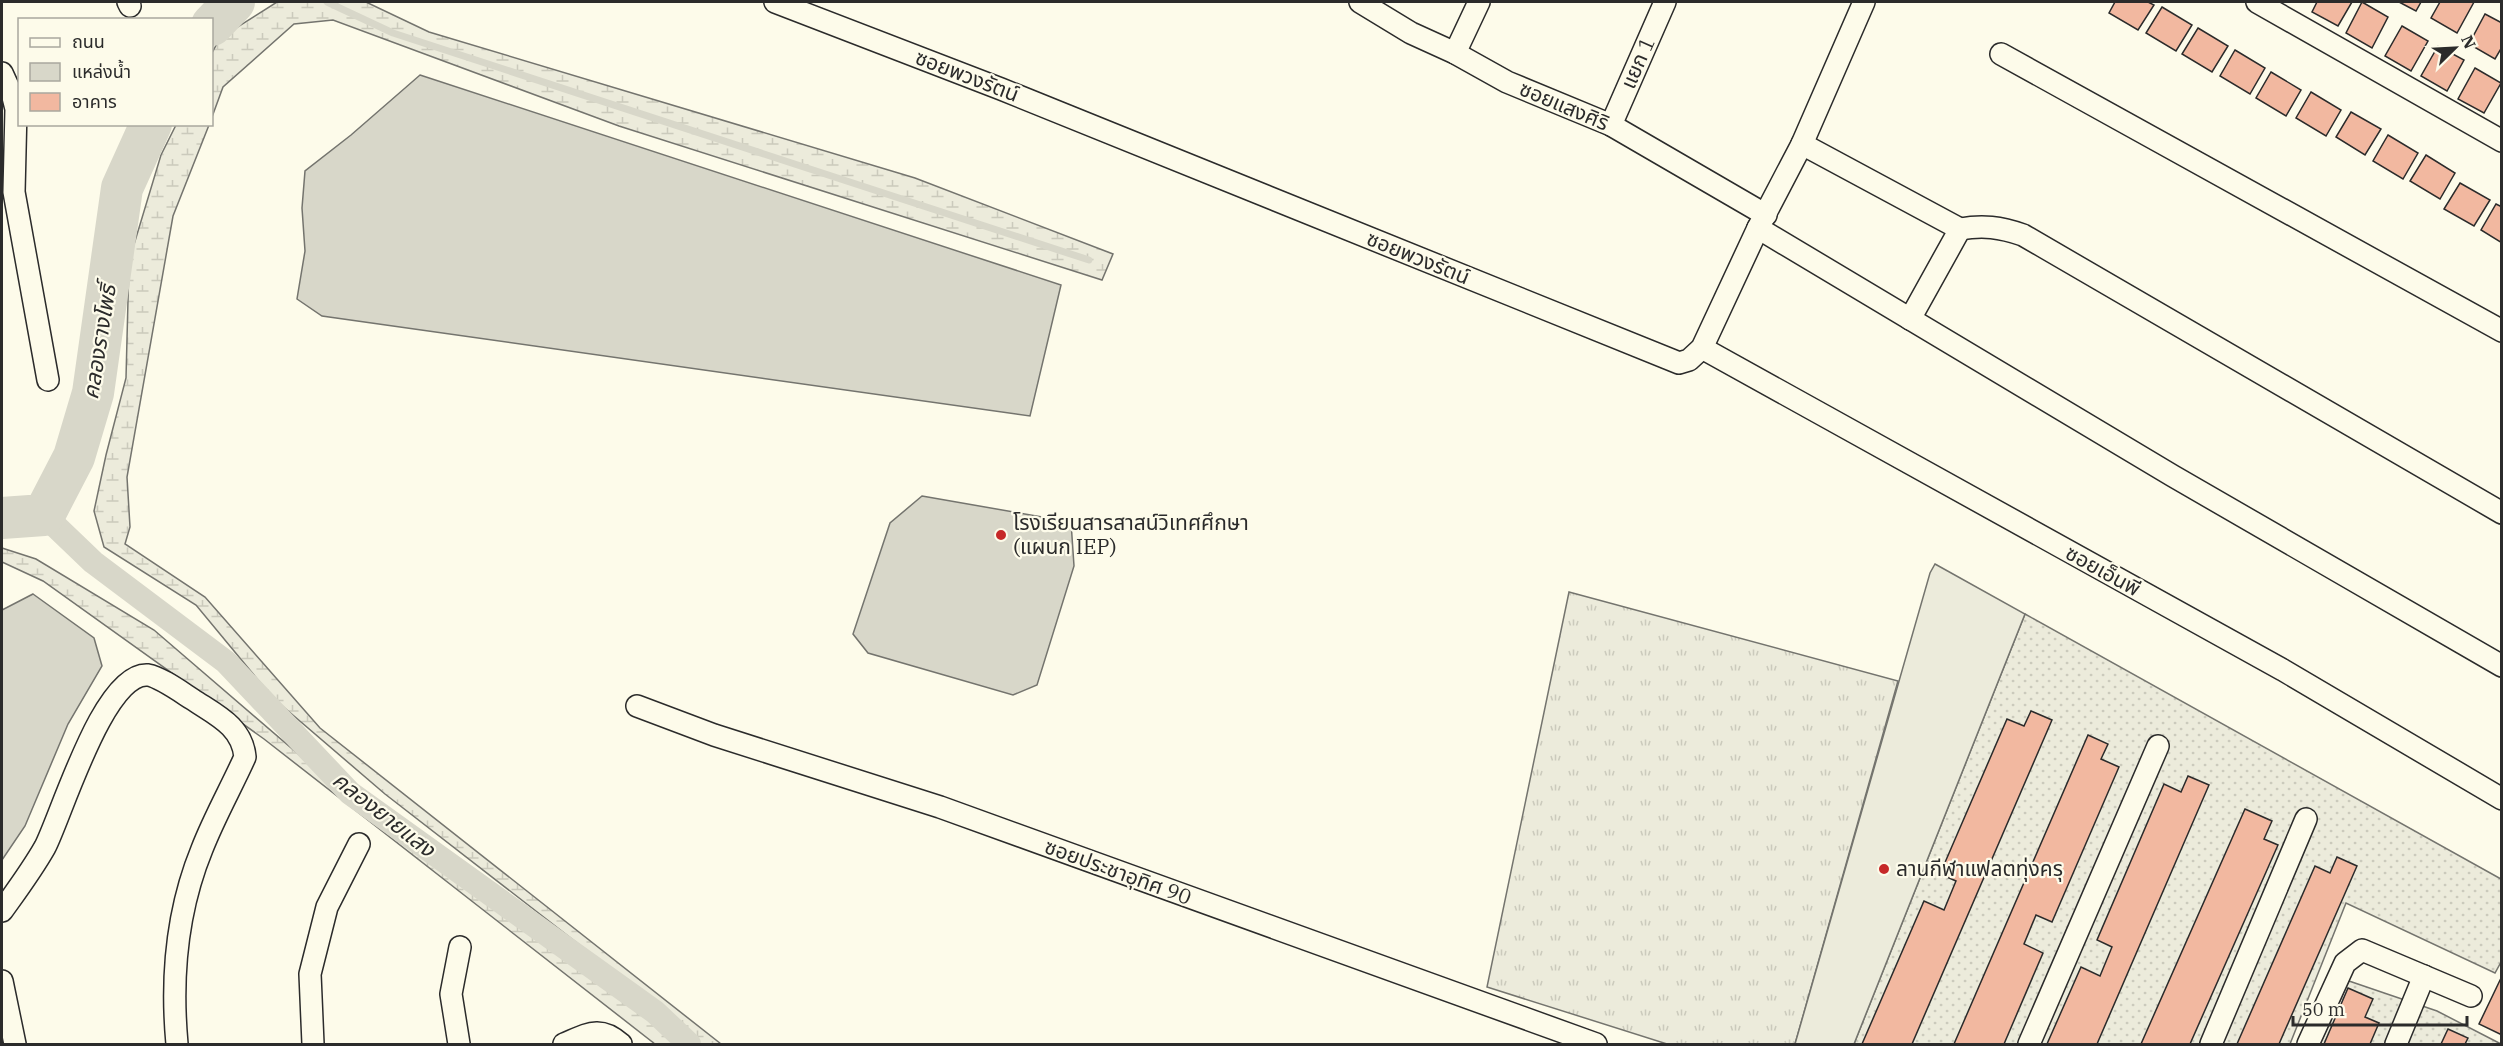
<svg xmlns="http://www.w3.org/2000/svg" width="2503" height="1046" font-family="'IBM Plex Serif','Noto Sans Thai',serif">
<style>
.grass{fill:url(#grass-tufts);stroke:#74746e;stroke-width:1.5}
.wetland{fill:url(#wetland-marsh);stroke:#74746e;stroke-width:1.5}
.garden{fill:url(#garden-dots);stroke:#74746e;stroke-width:1.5}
.pitch{fill:#ecebdb;stroke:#74746e;stroke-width:1.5}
.water{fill:#d8d7c9;stroke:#74746e;stroke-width:1.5}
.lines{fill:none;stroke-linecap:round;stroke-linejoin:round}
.stream{stroke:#d8d7c9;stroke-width:7}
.canal{stroke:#d8d7c9;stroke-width:24}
.river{stroke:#d8d7c9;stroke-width:42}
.building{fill:#f2b8a0;stroke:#2b2b2b;stroke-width:1.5}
.street-casing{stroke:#2b2b2b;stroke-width:24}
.street{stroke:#fdfbea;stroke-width:21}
.poi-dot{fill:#c62828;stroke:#fdfbea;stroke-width:2}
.labels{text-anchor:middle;stroke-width:4.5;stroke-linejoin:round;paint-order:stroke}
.street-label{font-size:21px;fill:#2b2b2b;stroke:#fdfbea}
.poi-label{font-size:21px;fill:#2b2b2b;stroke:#fdfbea;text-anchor:start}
.water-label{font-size:22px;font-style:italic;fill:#2b2b2b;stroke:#fdfbea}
</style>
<defs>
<pattern id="grass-tufts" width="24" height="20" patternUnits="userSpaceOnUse" patternTransform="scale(1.5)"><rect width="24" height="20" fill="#ecebdb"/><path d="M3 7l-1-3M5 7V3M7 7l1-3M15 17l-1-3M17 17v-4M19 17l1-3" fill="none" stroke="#cbcabc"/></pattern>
<pattern id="wetland-marsh" width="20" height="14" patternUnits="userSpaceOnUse" patternTransform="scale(1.5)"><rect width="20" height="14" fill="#ecebdb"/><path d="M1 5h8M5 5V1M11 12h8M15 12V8" fill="none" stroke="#cbcabc"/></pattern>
<pattern id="garden-dots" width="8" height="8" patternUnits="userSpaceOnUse" patternTransform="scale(1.5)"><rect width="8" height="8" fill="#ecebdb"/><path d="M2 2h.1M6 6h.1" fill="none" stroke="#cbcabc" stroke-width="1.8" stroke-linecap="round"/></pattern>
</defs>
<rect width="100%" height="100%" fill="#fdfbea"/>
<polygon class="grass" points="1569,592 1898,681 1795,1044 1667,1044 1487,987"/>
<g class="wetland">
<polygon points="277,2 366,2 429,32 915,178 1113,254 1102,280 619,126 333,20 294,24 223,87 212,117 212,53 220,38"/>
<polygon points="176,125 209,125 173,216 127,477 130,527 125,544 205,597 320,728 721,1044 696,1044 648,998 385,794 273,698 196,605 104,547 94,511 106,455 126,378 129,261 161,155"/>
<polygon points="2,548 36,559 154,630 318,771 667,1029 681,1044 655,1044 264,739 43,581 2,562"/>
</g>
<g class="garden">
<polygon points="2025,614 2501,879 2501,962 2495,973 2346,903 2290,1044 1854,1044"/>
<polygon points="2349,981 2437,1011 2501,1044 2320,1044"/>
</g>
<polygon class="pitch" points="1935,564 2025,614 1854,1044 1795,1044 1930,573"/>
<g class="water">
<polygon points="420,75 1061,285 1030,416 322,316 297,299 305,251 302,208 305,171 351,135"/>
<polygon points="922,496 1071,522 1074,566 1037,685 1013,695 868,653 853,634 890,523"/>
<polygon points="33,594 94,638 102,666 68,724 25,826 2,860 2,610"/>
</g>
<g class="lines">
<polyline class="stream" points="327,2 393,33 1089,260"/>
<polyline class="canal" points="44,515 93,562 226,662 350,793 655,1012 689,1044"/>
<g class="river">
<polyline points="212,25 234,2"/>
<polyline points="2,518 44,515 74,457 93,393 122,188 151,124"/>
</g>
</g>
<g class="building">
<polygon points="2115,2 2148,2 2154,5 2138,30 2109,13"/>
<polygon points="2317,2 2352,2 2338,26 2312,12"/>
<polygon points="2362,2 2388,17 2372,48 2346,33"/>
<polygon points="2399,2 2421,2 2416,11"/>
<polygon points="2440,2 2474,2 2457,33 2431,18"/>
<polygon points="2162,7 2192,25 2176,51 2146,33"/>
<polygon points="2485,14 2502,23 2502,47 2495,59 2469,44"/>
<polygon points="2402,26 2428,41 2411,71 2385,56"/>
<polygon points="2198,28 2228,46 2212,72 2182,54"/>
<polygon points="2438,46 2464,60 2447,91 2421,76"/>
<polygon points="2235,50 2265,68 2250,94 2220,76"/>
<polygon points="2475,68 2501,83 2484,113 2458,99"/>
<polygon points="2271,72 2301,90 2286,116 2256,98"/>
<polygon points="2311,92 2341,110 2326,136 2296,118"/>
<polygon points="2351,112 2381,129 2365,155 2336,137"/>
<polygon points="2388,135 2418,153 2403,179 2373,161"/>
<polygon points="2426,155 2455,173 2440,199 2410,181"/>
<polygon points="2460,183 2490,200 2474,226 2444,209"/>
<polygon points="2496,204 2502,207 2502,243 2481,230"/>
<polygon points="2031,711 2052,720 1912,1044 1862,1044 1924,901 1944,910 1956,881 1940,874 2007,719 2024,726"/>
<polygon points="2088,735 2108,744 2101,759 2119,767 2052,922 2036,915 2024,944 2043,953 2004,1044 1954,1044"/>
<polygon points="2188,776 2209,785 2097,1044 2047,1044 2081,967 2100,976 2112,947 2097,940 2164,784 2181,792"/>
<polygon points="2245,809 2272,821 2264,839 2278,845 2190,1044 2141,1044"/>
<polygon points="2337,857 2357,866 2279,1044 2237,1044 2315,866 2330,873"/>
<polygon points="2502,976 2502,1035 2479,1024"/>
<polygon points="2348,988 2373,999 2365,1017 2379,1023 2370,1044 2324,1044"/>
<polygon points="2448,1029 2468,1038 2465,1044 2441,1044"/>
</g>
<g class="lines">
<defs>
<g id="street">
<polyline points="128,2 130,6"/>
<polyline points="775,2 1001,89 1679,363 1689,360 1702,348 1758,228 1802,144 1864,2"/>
<polyline points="1360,2 1411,33 1455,53 1507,82 1611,125 1766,215"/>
<polyline points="2257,2 2502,141"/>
<polyline points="1455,53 1479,2"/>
<polyline points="2001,54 2502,331"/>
<polyline points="2,73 13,97 16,109 14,192 48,380"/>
<polyline points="1611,125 1665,2"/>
<polyline points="1802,144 1960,229 1910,319"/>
<polyline points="1758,228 2173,476 2502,666"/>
<path d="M1960 229C1983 225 2000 227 2023 235L2502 513"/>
<polyline points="1702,348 2283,670 2502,799"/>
<polyline points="637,706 714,735 940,807 1596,1044"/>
<path d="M2 911C17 890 32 870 45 847 62 814 104 671 148 675 160 677 181 692 192 699 216 715 242 726 245 757 231 788 214 818 202 849 177 910 171 979 177 1044"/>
<polyline points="2,981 15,1044"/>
<polyline points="313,1044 310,974 327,907 359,844"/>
<polyline points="459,1044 451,994 460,947"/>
<path d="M564 1044C588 1034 600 1025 621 1044"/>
<polyline points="2029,1044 2158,746"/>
<polyline points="2211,1044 2306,819"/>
<polyline points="2308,1044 2345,963 2362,950 2471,996"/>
<polyline points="2396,1044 2424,976"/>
</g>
</defs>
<use href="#street" class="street-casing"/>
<use href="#street" class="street"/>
</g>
<g class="poi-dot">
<circle cx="1001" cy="535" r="6"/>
<circle cx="1884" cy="869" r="6"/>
</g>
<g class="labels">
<g class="street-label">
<text transform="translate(1638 63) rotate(-66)" y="7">แยก 1</text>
<text transform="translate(967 76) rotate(21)" y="7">ซอยพวงรัตน์</text>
<text transform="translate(1564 106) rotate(23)" y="7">ซอยแสงศิริ</text>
<text transform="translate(1418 258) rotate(22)" y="7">ซอยพวงรัตน์</text>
<text transform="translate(2103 571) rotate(29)" y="7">ซอยเอ็นพี</text>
<text transform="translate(1118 872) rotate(20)" y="7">ซอยประชาอุทิศ 90</text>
</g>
<g class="poi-label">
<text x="1013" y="530">โรงเรียนสารสาสน์วิเทศศึกษา<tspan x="1013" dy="24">(แผนก IEP)</tspan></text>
<text x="1896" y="876">ลานกีฬาแฟลตทุ่งครุ</text>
</g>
<g class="water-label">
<text transform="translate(99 342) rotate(-81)" y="8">คลองรางโพธิ์</text>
<text transform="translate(384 814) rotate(38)" y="8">คลองยายแสง</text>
</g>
</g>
<rect width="2503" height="1046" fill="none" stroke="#2b2b2b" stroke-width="6"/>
<rect x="18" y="18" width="195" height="108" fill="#fdfbea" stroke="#a9a89e" stroke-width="1.5"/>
<rect x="30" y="38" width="30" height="9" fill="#fdfbea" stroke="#a9a89e" stroke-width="1.5"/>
<text x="72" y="48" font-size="18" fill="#2b2b2b">ถนน</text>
<rect x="30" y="63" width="30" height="18" fill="#d8d7c9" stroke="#a9a89e" stroke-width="1.5"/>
<text x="72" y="78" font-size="18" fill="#2b2b2b">แหล่งน้ำ</text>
<rect x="30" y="93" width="30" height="18" fill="#f2b8a0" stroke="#a9a89e" stroke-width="1.5"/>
<text x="72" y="108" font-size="18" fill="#2b2b2b">อาคาร</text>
<g transform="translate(2455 48) rotate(66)" stroke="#fdfbea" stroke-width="4.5" paint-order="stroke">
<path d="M0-4.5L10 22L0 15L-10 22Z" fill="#2b2b2b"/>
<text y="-9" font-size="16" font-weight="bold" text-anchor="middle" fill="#2b2b2b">N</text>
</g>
<path d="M2293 1016v9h174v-9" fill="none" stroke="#2b2b2b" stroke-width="3"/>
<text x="2302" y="1016" font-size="18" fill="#2b2b2b" stroke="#fdfbea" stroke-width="4.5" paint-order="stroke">50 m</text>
</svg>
